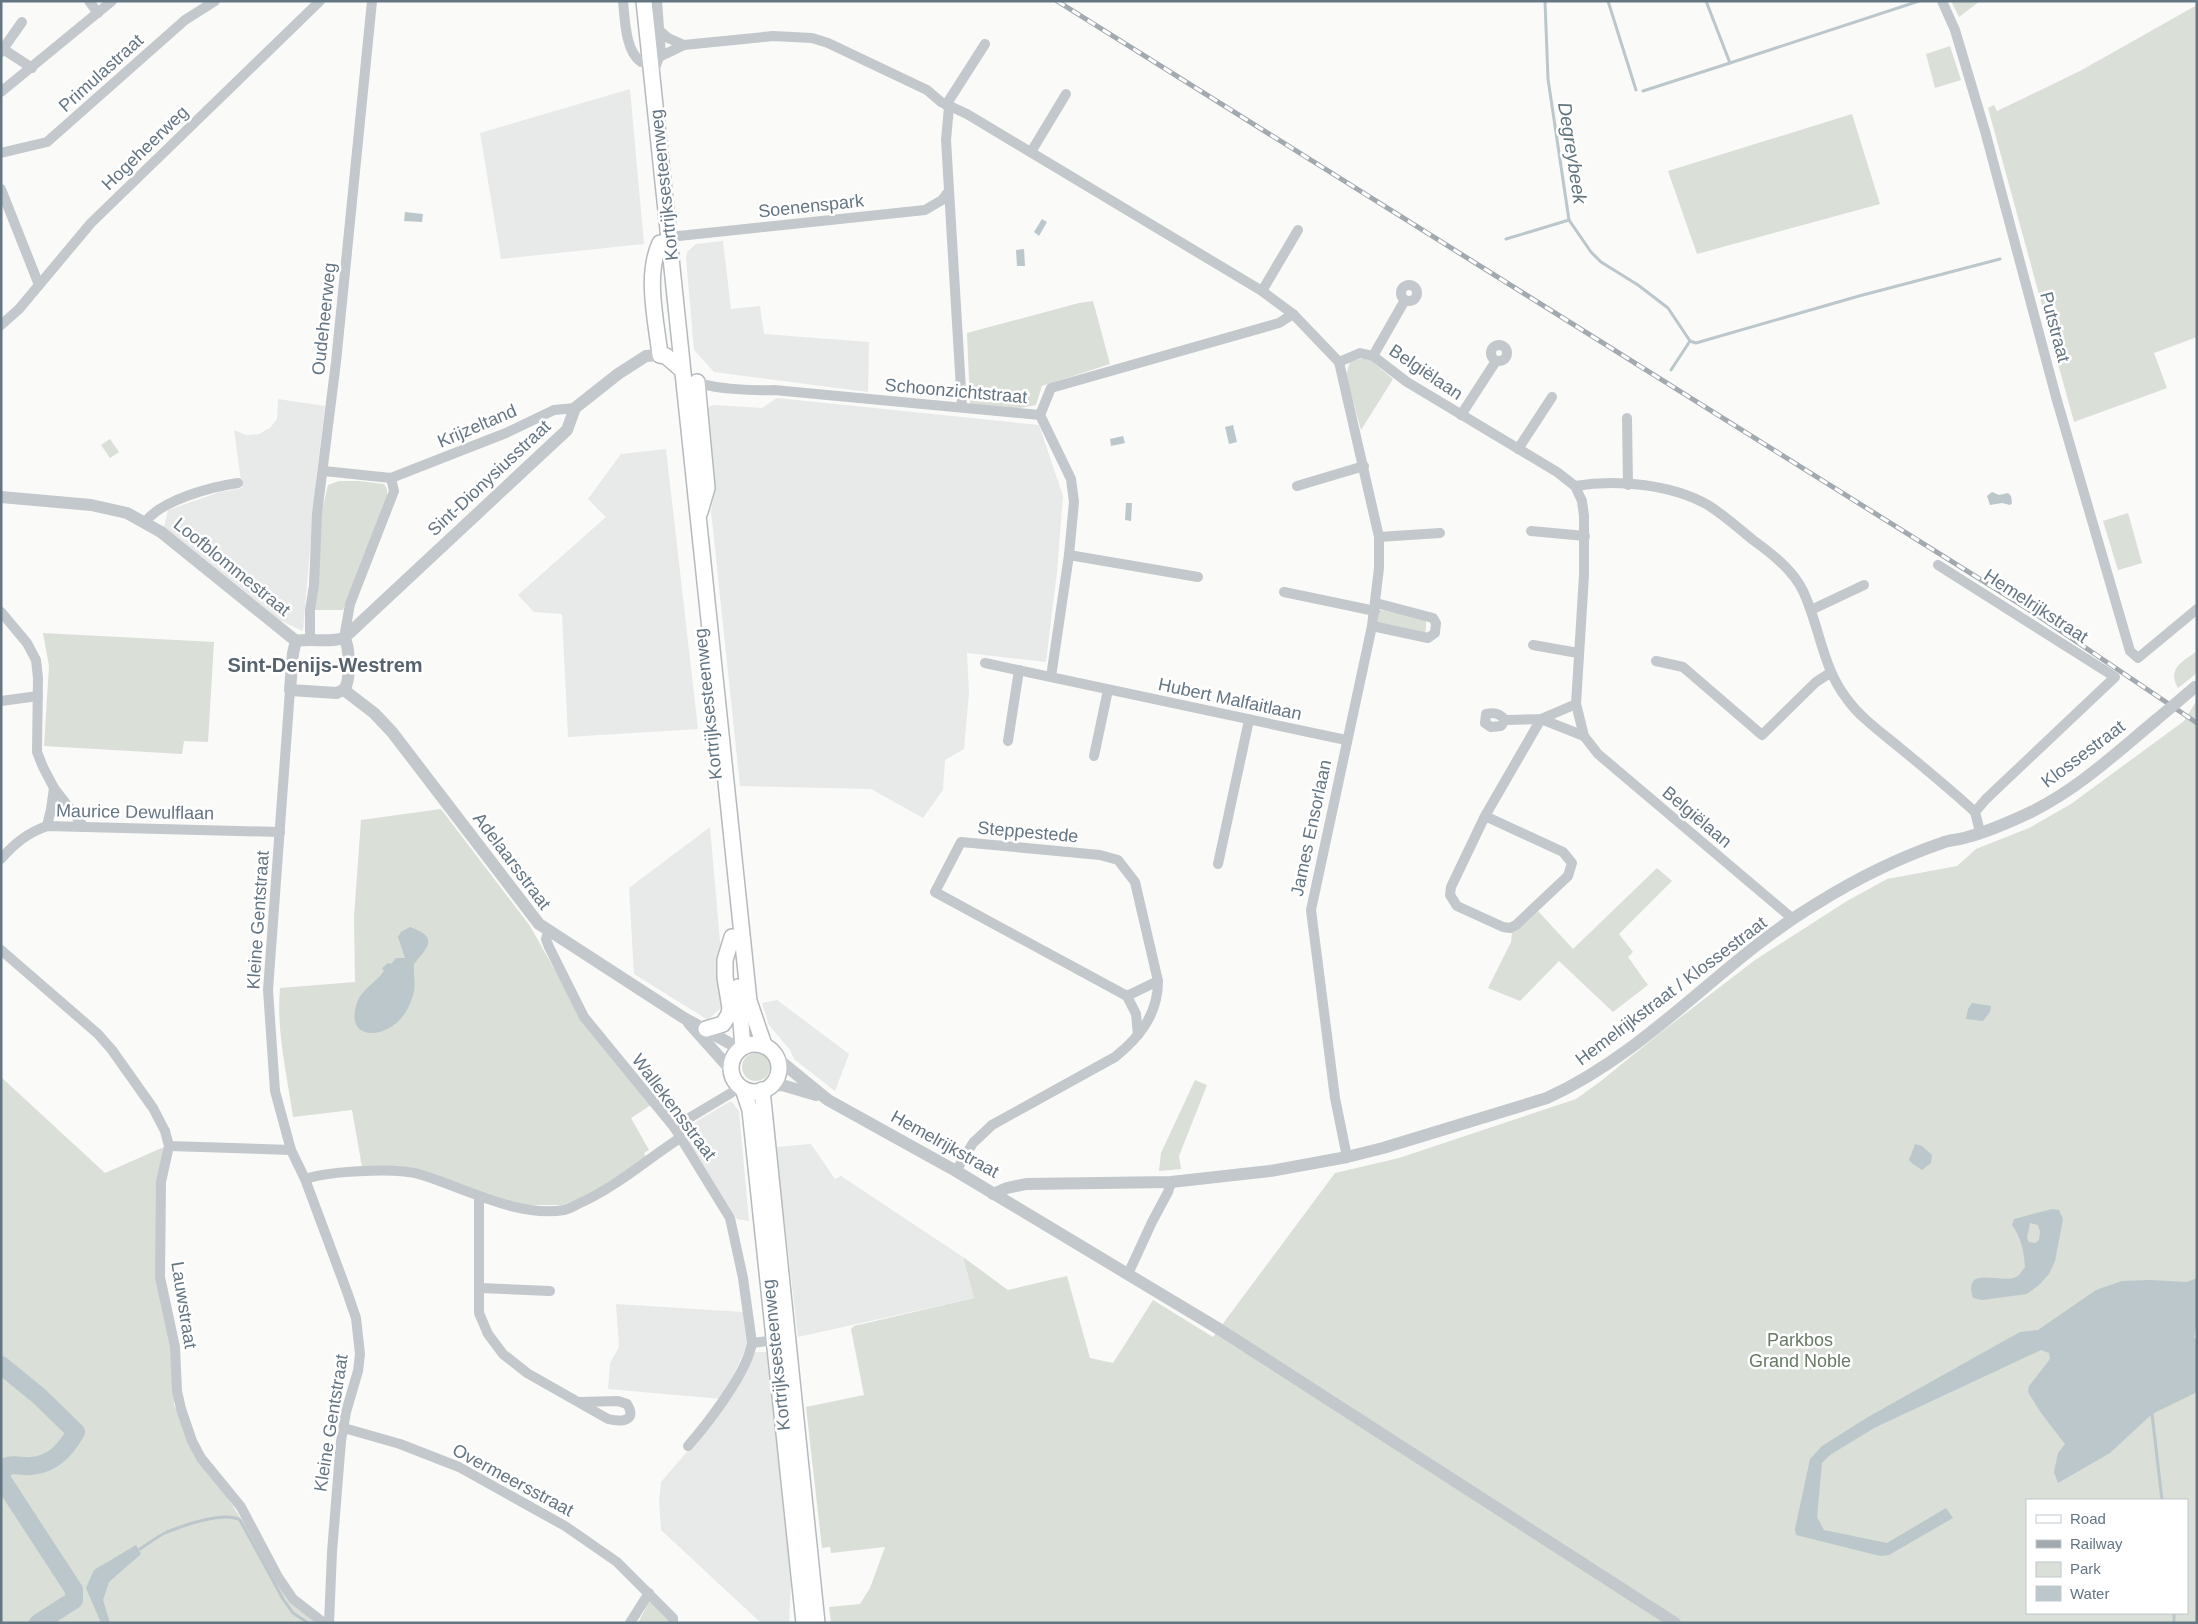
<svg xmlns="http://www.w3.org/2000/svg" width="2198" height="1624" font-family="Arial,sans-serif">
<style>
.built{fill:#e8e9e9}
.green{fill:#dadfd7;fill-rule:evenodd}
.water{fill:#bbc7cb;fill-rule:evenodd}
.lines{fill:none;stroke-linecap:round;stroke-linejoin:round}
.stream{stroke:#bbc7cb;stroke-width:3}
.river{stroke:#bbc7cb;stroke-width:18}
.primary-casing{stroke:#b5babe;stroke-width:18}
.minor{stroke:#c3c8cc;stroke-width:10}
.tertiary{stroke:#c3c8cc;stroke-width:12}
.primary{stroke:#fff;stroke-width:15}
.rail-casing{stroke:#a2aab0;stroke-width:5}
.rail{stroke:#fff;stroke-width:3;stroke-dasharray:9;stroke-linecap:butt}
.tertiary-bridge{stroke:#c3c8cc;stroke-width:12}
.labels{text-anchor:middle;stroke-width:5;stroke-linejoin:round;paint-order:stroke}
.street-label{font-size:18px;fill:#657683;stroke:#fff}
.park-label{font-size:18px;fill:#687a64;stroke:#fff}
.water-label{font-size:19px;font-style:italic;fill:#60757c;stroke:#fff}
.quarter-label{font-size:20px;font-weight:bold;fill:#57646e;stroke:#fff}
</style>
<rect width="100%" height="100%" fill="#fafaf8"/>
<g class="built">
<polygon points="630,89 644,244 501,259 480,133"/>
<polygon points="723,241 731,309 760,306 764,334 869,342 868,392 714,372 694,350 686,258 687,252 696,244"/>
<polygon points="777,398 1039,425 1063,496 1057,572 1046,662 967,653 969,693 964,749 945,760 943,790 923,818 871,789 740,786 711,511 714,496 706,409 713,405 762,408"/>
<polygon points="278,399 325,406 316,479 303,631 277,619 164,527 168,510 220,492 242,488 234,430 246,435 259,434 270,428 277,419"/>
<polygon points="666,449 698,729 568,737 562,614 534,612 518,595 606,517 588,499 621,454"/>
<polygon points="710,827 723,976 722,1007 708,1020 634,974 629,888"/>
<polygon points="777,1000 849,1054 835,1091 794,1059 790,1050 769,1025 762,1003"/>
<polygon points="731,1101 739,1111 749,1221 737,1219 684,1135 697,1121"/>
<polygon points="811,1144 835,1179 841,1176 963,1257 974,1298 798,1337 776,1147"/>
<polygon points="616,1304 743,1312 747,1346 722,1399 608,1389 610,1363 619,1347"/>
<polygon points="755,1352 767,1352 791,1583 789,1623 761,1623 661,1530 659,1501 661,1482 715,1419"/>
</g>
<g class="green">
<polygon points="1951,1 1980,1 1959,17"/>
<polygon points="2197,5 2197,337 2154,353 2167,388 2074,422 1988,108 1994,105 1997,111 2080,71"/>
<polygon points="1950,46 1961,80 1935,88 1926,54"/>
<polygon points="1852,114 1880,204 1697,254 1668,171"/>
<polygon points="1093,301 1110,364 1042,386 1036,405 1016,409 970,404 967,333 1079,303"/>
<polygon points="1363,358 1370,360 1393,379 1361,430 1346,375 1350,362"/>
<polygon points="110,439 119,452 110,458 101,445"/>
<polygon points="339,481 359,481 384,484 387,489 387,497 343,610 314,610 322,511 328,485"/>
<polygon points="2128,513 2142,563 2118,570 2103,521"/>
<polygon points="1381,610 1426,619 1426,631 1422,634 1377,625 1378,611"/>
<polygon points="43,633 214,642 208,742 184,741 182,754 44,746 49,666"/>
<path d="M2197 651V673L2178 688C2167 668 2182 662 2197 651Z"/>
<path d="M2197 700V1623H831L829 1607 860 1604 870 1588 885 1547 831 1553 830 1547 822 1548 806 1407 864 1395 851 1329 854 1326 974 1298 963 1257 1008 1290 1067 1276 1090 1358 1113 1363 1153 1300 1213 1337 1335 1173 1399 1158 1576 1099 1601 1081 1660 1033 1755 960 1847 901 1887 879 1957 866 1976 849 2029 828 2071 804 2184 721ZM2027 1500H2187V1613H2027Z"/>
<path d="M441 809 530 926 580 1015 651 1105 631 1118 649 1150 644 1153 646 1157 594 1193 563 1205H524L478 1193 418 1170 362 1167 352 1110 293 1117C287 1075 276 1030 280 988L355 982 354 917 361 820Z"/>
<polygon points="1657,868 1672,881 1619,934 1633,952 1628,957 1648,985 1613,1012 1559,961 1520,1001 1488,988 1511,942 1512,932 1538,911 1573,949"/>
<circle cx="756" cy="1067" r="14"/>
<polygon points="1,1077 105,1173 164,1147 157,1212 172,1348 174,1405 197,1459 225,1494 264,1554 288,1601 321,1623 1,1623"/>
<polygon points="1195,1080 1207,1085 1179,1156 1181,1169 1159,1171 1161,1153"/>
<polygon points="649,1602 653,1603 669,1621 668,1623 638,1623"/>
</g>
<g class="water">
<polygon points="405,212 423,214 422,222 404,221"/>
<polygon points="1042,219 1047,222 1039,236 1034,232"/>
<polygon points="1024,249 1025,266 1017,266 1016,250"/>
<polygon points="1233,425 1237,442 1229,444 1225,427"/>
<polygon points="1123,436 1125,443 1111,446 1110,439"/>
<polygon points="1992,492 1999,495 2008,493 2011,496 2012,503 2010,505 2002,503 1990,505 1987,496"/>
<polygon points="1126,503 1132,503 1131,521 1125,520"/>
<path d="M410 927C438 937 429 946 414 964 413 976 417 987 412 998 410 1004 407 1011 403 1016 385 1040 342 1042 358 1000 363 989 377 981 384 971L382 968 388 963 391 964 396 958H405L398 937 401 932Z"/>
<polygon points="1972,1003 1991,1006 1990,1012 1983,1021 1966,1019 1968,1009"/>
<polygon points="1915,1144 1922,1146 1932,1155 1931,1163 1922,1170 1913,1164 1909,1160"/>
<path d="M2052 1209 2059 1210 2063 1219 2055 1261 2049 1274 2039 1285 2027 1294 1982 1300 1973 1298C1962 1263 2003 1286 2018 1276 2020 1274 2023 1270 2025 1267 2024 1252 2021 1237 2012 1225L2014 1219ZM2030 1223 2038 1225 2040 1232 2039 1240 2035 1243 2029 1242 2027 1238Z"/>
<polygon points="2197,1278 2197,1322 2194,1337 2197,1341 2197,1392 2152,1414 2110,1453 2058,1483 2054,1472 2058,1453 2065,1444 2041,1413 2028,1392 2029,1386 2050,1359 2049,1353 2041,1350 1874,1428 1830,1455 1822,1463 1817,1517 1824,1530 1887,1543 1946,1508 1953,1518 1889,1555 1880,1556 1796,1535 1795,1529 1810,1459 1822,1446 1868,1417 2020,1332 2038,1330 2096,1290 2122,1281 2150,1280 2187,1282"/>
<polygon points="136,1545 141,1554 109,1582 103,1600 110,1623 101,1623 86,1588 94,1570"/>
</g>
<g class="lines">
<g class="stream">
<polyline points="1545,1 1548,79 1569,220 1591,252 1601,262 1638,285 1668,308 1690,341 1671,370"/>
<polyline points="1608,1 1636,90"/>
<polyline points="1730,63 1919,1"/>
<polyline points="1643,91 1730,63 1706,1"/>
<polyline points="1506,239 1569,220"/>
<polyline points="1690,341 1696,343 1859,296 2000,259"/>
<polyline points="2152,1414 2162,1500"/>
<path d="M140 1549C149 1543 158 1536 167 1532 184 1525 225 1511 240 1520L283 1599 293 1613 308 1623"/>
<polyline points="2174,1613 2174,1623"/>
</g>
<g class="river">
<path d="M1 1365 39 1396 76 1432C65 1450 54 1464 31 1466 21 1467 14 1463 5 1467L1 1475"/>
<polyline points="1,1478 74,1590 74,1600 38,1623"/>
</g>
<defs>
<g id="primary">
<polyline points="644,1 749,1001 764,1045"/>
<path d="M660 243C645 275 656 320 660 355L666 356 682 370"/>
<polyline points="697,382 707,488 700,512"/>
<polyline points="738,987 743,1047"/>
<polyline points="706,1029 723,1024 729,1014 730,1008 725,977 725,960 732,937"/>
<circle cx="755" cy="1068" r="24"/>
<polyline points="743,1089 750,1110 804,1623"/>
<polyline points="762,1090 817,1623"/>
</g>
</defs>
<use href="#primary" class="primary-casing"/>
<g class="minor">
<polyline points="89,1 98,13"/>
<path d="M623 1C625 19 625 51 641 62"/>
<polyline points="657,1 661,55"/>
<polyline points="1942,1 1955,30 1985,131 2056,397 2130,651 2138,658 2197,609"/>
<polyline points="660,31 668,38 684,45"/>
<polyline points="3,49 22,22"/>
<polyline points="1,52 3,49 32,68"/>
<polyline points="654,71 659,57 684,45 773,36 812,38 828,43 927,90 941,102 967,114 1262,291 1293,314 1339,362 1379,537 1379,568 1372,626 1311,910 1335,1098 1347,1157"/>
<polyline points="1,92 112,1"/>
<polyline points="946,105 985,44"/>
<polyline points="949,107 946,140 962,406"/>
<polyline points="1031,152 1066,94"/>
<polyline points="1,153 47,142 185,20 215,1"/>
<polyline points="1,189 39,285"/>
<polyline points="669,237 925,210 942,200 949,191"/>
<circle cx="1409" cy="293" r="8"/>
<polyline points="1262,291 1298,230"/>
<polyline points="1,325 19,309 91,223 320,1"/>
<circle cx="1499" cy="353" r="8"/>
<polyline points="1373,356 1405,300"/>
<polyline points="1339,362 1360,353 1373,356 1407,382 1557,472 1575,486 1582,501 1584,516 1584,575 1576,704 1584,736 1598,754 1793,919"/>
<path d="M694 381C710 389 755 391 774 390L1040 415 1051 388 1279 323 1293 314"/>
<polyline points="1040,415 1071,479 1074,502 1069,555 1051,677"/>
<polyline points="1461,415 1496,361"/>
<polyline points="1627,418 1628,485"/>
<polyline points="1518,449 1552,397"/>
<polyline points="324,471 391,478 506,433 554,410 575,408"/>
<polyline points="1297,486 1364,466"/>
<path d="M1575 486C1616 479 1671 484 1708 505 1724 515 1738 528 1753 540 1771 553 1793 570 1803 591 1820 627 1822 667 1847 699 1859 716 1878 730 1894 743 1922 766 1949 788 1975 812"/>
<path d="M145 522C162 500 210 487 238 483"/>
<polyline points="1531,531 1585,536"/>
<polyline points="1379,537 1440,533"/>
<polyline points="1069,555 1198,577"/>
<polyline points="1938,565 2115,677 1986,799 1975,812 1980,832"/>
<polyline points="1284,592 1375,611"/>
<polyline points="1811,610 1864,585"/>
<polyline points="1,612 27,643 36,660 38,678 37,752 43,767 54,788 84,827"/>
<polyline points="1372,626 1428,638 1435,633 1436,623 1433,618 1376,603"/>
<polyline points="344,638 350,604 394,491 391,478"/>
<polyline points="310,639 310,610 314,585 317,514 336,362 372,1"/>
<polyline points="1533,645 1578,653"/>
<polyline points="1656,661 1683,667 1762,735 1816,682 1830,673"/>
<polyline points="985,663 1346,740"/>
<polyline points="290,690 268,990 275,1091 291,1150 305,1179 346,1289 356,1318 360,1354 358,1371 346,1412 341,1441 332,1552 329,1623"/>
<polyline points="1,701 38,696"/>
<polyline points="1541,719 1584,736"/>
<path d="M1505 720C1500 713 1494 712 1486 714L1485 723 1491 727 1501 726 1505 720 1541 719 1576 704"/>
<polyline points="1008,741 1019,670"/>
<polyline points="1094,756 1108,690"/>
<polyline points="1485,816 1563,852 1572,863 1568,876 1516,925 1510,928 1503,927 1457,906 1450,895 1451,887 1485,816 1541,719"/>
<polyline points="47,826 51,809 54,788"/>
<path d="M1 859C14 844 27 833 47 826L280 832"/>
<polyline points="1218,864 1249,720"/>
<path d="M548 932 546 939 549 947 584 1017 674 1127 730 1218 743 1278 752 1343C747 1373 708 1423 688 1446"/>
<polyline points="1,950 98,1034 112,1050 153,1108 165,1131 169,1146 161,1182 160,1277 175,1347 177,1391 181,1409 192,1441 201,1458 241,1507 278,1577 293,1599 324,1623"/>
<polyline points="1138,1035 1136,1014 1127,996 935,892 961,842 1100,855 1118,860 1135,882 1158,981"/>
<polyline points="674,1127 731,1093 739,1086"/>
<polyline points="169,1146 291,1150"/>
<path d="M956 1171 973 1143 992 1125 1115 1057C1140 1037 1158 1014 1158 981L1127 996"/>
<path d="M305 1179C330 1171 397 1167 422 1175 464 1188 519 1218 564 1210 569 1209 574 1206 578 1204 615 1188 646 1160 680 1138"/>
<path d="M479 1196V1313L488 1334 503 1354 527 1373 608 1419C620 1422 638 1422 627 1404L618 1401 579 1402"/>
<polyline points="1128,1274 1152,1222 1168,1192 1171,1182"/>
<polyline points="481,1288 550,1291"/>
<polyline points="752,1343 775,1340"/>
<polyline points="344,1428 400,1444 459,1467 565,1526 617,1562 673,1618 673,1623"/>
<polyline points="630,1623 649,1593"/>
</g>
<g class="tertiary">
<polyline points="1,497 91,505 127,513 161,532 296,641"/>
<path d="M296 641C312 638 328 643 344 638L567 430 575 408 618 374 646 356 660 355"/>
<path d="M296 641 293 653 290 690 337 693C338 692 344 690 344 689 351 682 350 645 344 638"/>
<polyline points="344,690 374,713 392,732 539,924 684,1018 740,1049"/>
<polyline points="689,1023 731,1070"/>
<polyline points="779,1060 828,1100 956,1171 1219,1329 1675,1623"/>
<polyline points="772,1086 782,1085 816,1095"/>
<path d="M993 1194 1007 1188 1026 1184 1171 1182 1270 1171 1347 1157 1383 1148 1547 1098C1649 1052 1721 961 1816 904 1856 879 1898 858 1942 843 1949 840 1957 840 1964 838 1987 832 2010 822 2031 812 2078 789 2116 753 2156 720"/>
</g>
<use href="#primary" class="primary"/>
<defs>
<polyline id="rail" points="1057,1 2034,613 2197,723"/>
</defs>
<use href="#rail" class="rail-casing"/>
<use href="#rail" class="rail"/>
<polyline class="tertiary-bridge" points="2156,720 2195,687"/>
</g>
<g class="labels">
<g class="street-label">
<text transform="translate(101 73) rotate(-42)" y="6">Primulastraat</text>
<text transform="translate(145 148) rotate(-44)" y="6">Hogeheerweg</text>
<text transform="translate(664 185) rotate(-96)" y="6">Kortrijksesteenweg</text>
<text transform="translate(811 206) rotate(-6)" y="6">Soenenspark</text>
<text transform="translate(324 319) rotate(-84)" y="6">Oudeheerweg</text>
<text transform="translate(2055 327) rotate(75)" y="6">Putstraat</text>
<text transform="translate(1426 372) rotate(34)" y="6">Belgiëlaan</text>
<text transform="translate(956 391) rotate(5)" y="6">Schoonzichtstraat</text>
<text transform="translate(477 426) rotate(-23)" y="6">Krijzeltand</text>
<text transform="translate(489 478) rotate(-43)" y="6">Sint-Dionysiusstraat</text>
<text transform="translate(232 567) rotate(39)" y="6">Loofblommestraat</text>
<text transform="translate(2036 606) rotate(33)" y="6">Hemelrijkstraat</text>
<text transform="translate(1230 699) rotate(12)" y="6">Hubert Malfaitlaan</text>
<text transform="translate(708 704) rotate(-96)" y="6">Kortrijksesteenweg</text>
<text transform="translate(2083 754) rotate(-37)" y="6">Klossestraat</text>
<text transform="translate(135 812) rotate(1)" y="6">Maurice Dewulflaan</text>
<text transform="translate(1697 817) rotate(40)" y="6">Belgiëlaan</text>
<text transform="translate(1311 828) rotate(-78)" y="6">James Ensorlaan</text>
<text transform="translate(1028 832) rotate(5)" y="6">Steppestede</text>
<text transform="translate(512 861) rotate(53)" y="6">Adelaarsstraat</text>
<text transform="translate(258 920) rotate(-86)" y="6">Kleine Gentstraat</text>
<text transform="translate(1671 991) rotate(-37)" y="6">Hemelrijkstraat / Klossestraat</text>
<text transform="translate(674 1107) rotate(53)" y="6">Wallekensstraat</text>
<text transform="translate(945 1144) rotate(29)" y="6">Hemelrijkstraat</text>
<text transform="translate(184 1305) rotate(81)" y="6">Lauwstraat</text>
<text transform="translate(776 1355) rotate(-96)" y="6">Kortrijksesteenweg</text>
<text transform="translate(331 1423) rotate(-81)" y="6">Kleine Gentstraat</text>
<text transform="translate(513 1480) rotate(28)" y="6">Overmeersstraat</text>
</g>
<g class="park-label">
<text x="1800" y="1346">Parkbos<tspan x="1800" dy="21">Grand Noble</tspan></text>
</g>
<g class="water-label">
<text transform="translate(1573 153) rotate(81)" y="7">Degreybeek</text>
</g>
<g class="quarter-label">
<text x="325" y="672">Sint-Denijs-Westrem</text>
</g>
</g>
<rect width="2198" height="1624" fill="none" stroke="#657683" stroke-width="5"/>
<rect x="2026" y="1499" width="162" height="115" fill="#ffffff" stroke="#c1c8cd"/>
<rect x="2036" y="1515" width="25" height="8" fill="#ffffff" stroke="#c1c8cd"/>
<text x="2070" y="1524" font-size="15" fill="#657683">Road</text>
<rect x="2036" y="1540" width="25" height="8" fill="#a2aab0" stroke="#c1c8cd"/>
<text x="2070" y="1549" font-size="15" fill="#657683">Railway</text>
<rect x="2036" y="1562" width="25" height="15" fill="#dadfd7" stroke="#c1c8cd"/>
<text x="2070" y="1574" font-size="15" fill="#657683">Park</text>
<rect x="2036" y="1586" width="25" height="15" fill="#bbc7cb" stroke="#c1c8cd"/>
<text x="2070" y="1599" font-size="15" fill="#657683">Water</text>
</svg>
